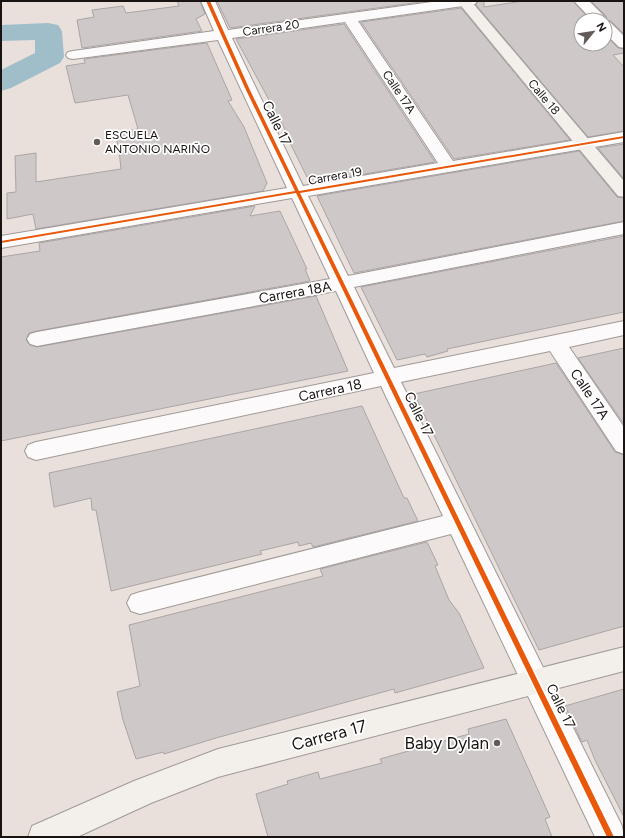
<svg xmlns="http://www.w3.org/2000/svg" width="625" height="838" font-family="Figtree,sans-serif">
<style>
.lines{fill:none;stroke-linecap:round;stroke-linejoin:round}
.river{fill:#a0beca;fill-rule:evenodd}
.building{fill:#cec8c9;stroke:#aaa5a6}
.street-casing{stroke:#9f9996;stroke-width:2}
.secondary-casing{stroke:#9f9996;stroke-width:2}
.street{fill:#fcfafa;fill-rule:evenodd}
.secondary{fill:#f3f0ec;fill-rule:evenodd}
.cycleway-casing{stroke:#fff;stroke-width:3}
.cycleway{fill:#e8590c;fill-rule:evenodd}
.poi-dot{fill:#625b58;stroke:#fff;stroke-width:1.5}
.labels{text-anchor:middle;stroke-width:3.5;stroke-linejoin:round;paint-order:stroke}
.far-street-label{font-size:12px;fill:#191311;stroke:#fff}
.far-poi-label{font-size:12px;fill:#191311;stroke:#fff;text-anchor:start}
.street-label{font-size:14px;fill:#191311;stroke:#fff}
.near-street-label{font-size:17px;fill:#191311;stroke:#fff}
.near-poi-label{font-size:17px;fill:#191311;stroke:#fff;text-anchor:end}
</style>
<rect width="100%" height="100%" fill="#e9e0dc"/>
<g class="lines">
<polygon class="river" points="48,23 58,25 62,31 64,57 60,63 11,88 1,91 1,70 35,53 35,40 1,41 1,25"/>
</g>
<g class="building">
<polygon points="177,1 200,1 205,14 196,19 202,31 82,48 77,20 94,17 92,10 123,6 126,13 179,6"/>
<polygon points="217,1 428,1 230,28"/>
<polygon points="478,1 484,1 484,7 523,1 573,1 590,20 581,20 581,44 605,44 605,35 618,48 624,49 624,53 613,55 624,67 624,131 588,137 476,5"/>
<polygon points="591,1 624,1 624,34 611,21 607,20 606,16"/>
<polygon points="461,8 570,140 454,159 361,22"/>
<polygon points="344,24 435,162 311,183 309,178 308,179 287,137 289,137 236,39"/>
<polygon points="207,43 232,100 228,101 244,127 267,183 263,191 36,229 33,214 7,219 7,193 16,192 15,156 36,153 36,182 121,169 119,150 115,133 138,129 128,95 75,103 66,66 85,63 84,59"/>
<polygon points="624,144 624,179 598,148"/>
<polygon points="579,151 617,197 624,198 624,221 354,273 317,196"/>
<polygon points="255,206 250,216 280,211 307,269 305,269 310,281 37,331 29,333 26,340 30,345 37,347 316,296 348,371 1,441 1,257 40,251 39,243"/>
<polygon points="624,236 624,312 447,349 448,351 427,357 425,354 397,360 361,287"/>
<polygon points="624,348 624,424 578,358"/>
<polygon points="556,363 615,452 624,455 624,626 539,650 414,394"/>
<polygon points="362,406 404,498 407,498 418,521 313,547 311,543 299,546 298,542 260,551 262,554 111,591 96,510 92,510 91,498 54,507 49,473"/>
<polygon points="427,542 438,565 435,566 449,600 459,613 484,668 395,693 394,689 216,738 164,754 163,752 136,759 123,720 117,692 140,686 129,625 323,576 320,569"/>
<polygon points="624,689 624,817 595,760 587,740 582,742 565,706"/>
<polygon points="506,719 550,817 545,819 552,837 268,837 256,794 288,784 287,781 318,772 320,779 382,763 380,759 469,734 468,729"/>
</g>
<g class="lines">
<defs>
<g id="street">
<path d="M201 1H215L228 30 439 1H477L475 4 470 5 358 21 453 161 624 132V142L308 196 348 276 624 222V234L354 287 394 368 624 321V335L569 347 624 427V454L616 451 550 351 401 382 622 826 624 837H595L451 534 140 614 131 611 127 603 131 595 140 592 443 516 381 386 36 460 28 457 25 451 28 445 36 442 374 373 336 291 37 346 30 344 27 339 30 334 37 332 330 279 292 198 1 248V236L287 188 218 40 73 59 68 58 66 55 68 52 73 51 214 31ZM345 22 438 163 303 186 232 38Z"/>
<polygon points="574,1 589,1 605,17 606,21 610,22 624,36 624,48 619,47 605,33 605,20 592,20"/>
</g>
<g id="secondary">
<polygon points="457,1 471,1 624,181 624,197 618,196"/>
<polygon points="624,647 624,671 218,777 151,803 77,837 28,837 32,826 134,781 218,749"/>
</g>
</defs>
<use href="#street" class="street-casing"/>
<use href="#secondary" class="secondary-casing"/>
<use href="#street" class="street"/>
<use href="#secondary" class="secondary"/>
<defs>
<polygon id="cycleway" points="206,1 210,1 249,88 299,191 624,136 624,138 300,193 614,837 607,837 296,193 1,243 1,241 295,191 245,88"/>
</defs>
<use href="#cycleway" class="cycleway-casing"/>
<use href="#cycleway" class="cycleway"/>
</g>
<g class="poi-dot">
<circle cx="97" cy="142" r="4"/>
<circle cx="497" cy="743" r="4"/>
</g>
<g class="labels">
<g class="far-street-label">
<text transform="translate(271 28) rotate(-8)" y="4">Carrera 20</text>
<text transform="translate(399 92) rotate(56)" y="4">Calle 17A</text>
<text transform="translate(544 97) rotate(50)" y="4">Calle 18</text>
<text transform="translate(335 176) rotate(-10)" y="4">Carrera 19</text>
</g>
<g class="far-poi-label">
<text x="105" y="139">ESCUELA<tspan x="105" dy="14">ANTONIO NARIÑO</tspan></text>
</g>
<g class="street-label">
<text transform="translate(277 123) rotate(64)" y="5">Calle 17</text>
<text transform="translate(295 292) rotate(-10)" y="5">Carrera 18A</text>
<text transform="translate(330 390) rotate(-12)" y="5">Carrera 18</text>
<text transform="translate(590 394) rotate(56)" y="5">Calle 17A</text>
<text transform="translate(419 414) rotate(64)" y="5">Calle 17</text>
<text transform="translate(561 706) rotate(64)" y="5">Calle 17</text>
</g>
<g class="near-street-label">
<text transform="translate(329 735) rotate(-15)" y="6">Carrera 17</text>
</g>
<g class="near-poi-label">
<text x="489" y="749">Baby Dylan</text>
</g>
</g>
<rect width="625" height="838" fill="none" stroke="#191311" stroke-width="4"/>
<g transform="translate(593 32) rotate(60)"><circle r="19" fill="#ffffff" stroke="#a3a1a0"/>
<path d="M0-3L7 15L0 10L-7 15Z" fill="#625b58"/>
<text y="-6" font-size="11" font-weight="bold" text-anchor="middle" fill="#191311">N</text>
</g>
</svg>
